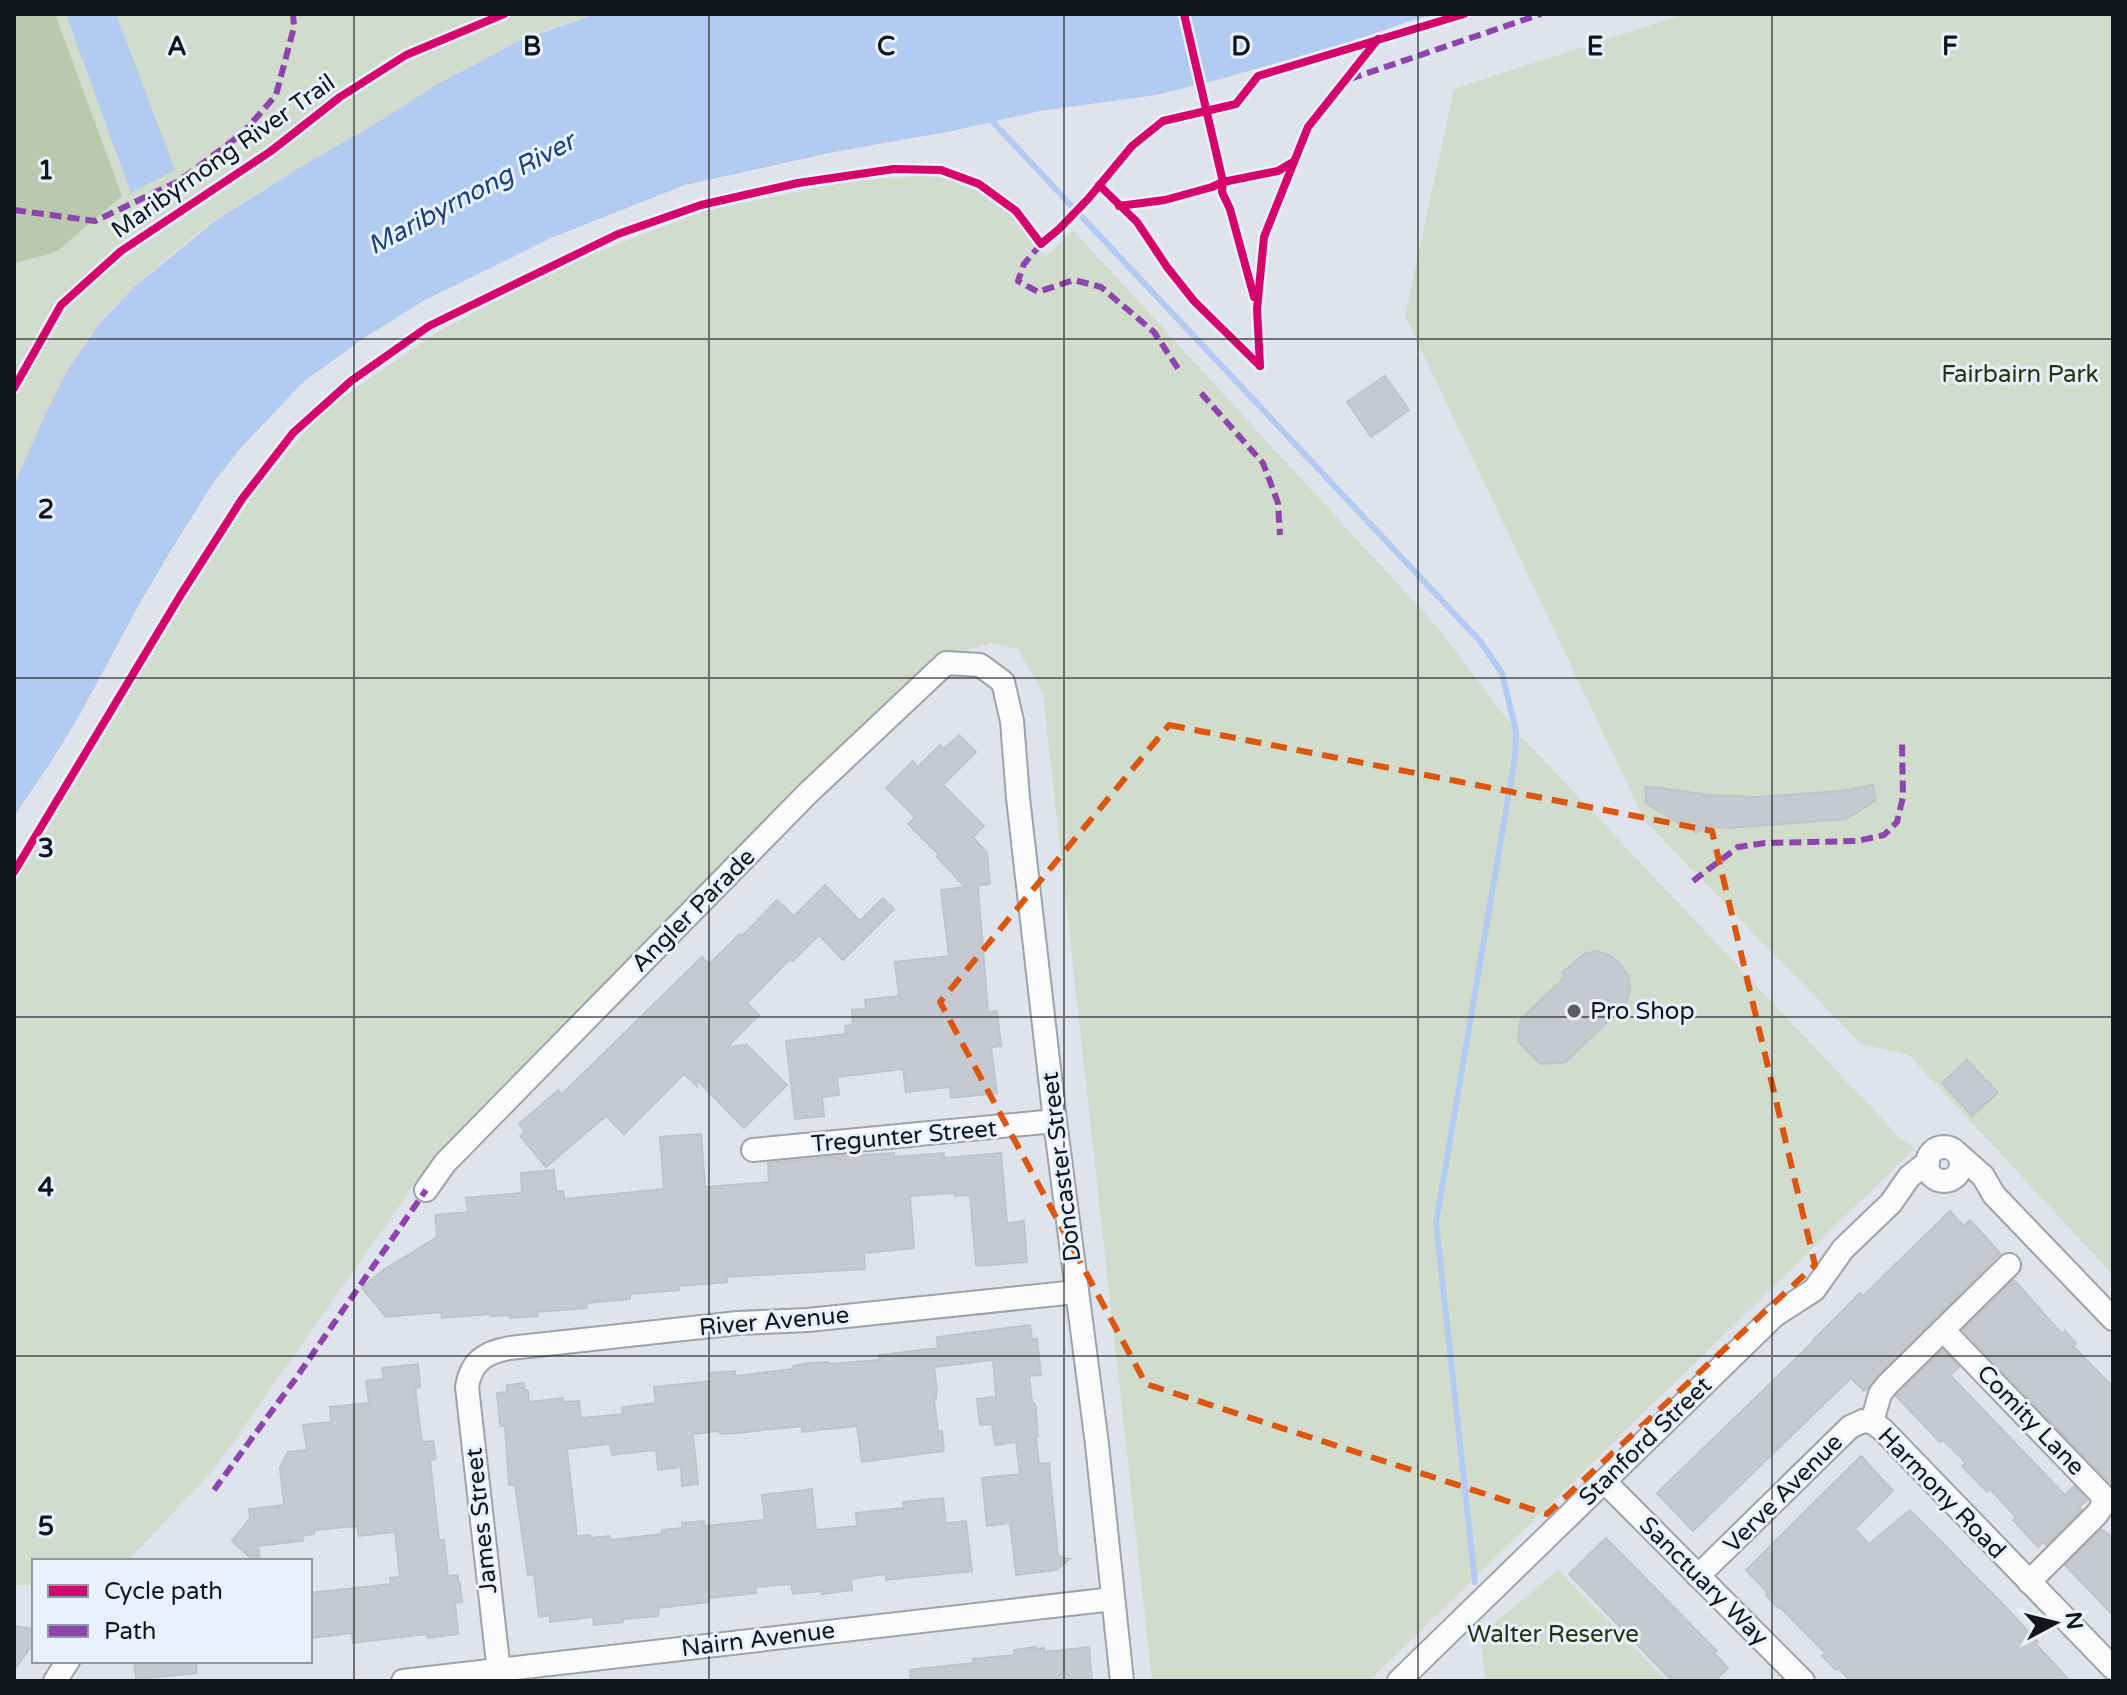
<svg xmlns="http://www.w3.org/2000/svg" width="2127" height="1695" font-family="'Varela Round',sans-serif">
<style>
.green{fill:#d2dccd}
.forest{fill:#bac8ae}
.water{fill:#b3cbf0}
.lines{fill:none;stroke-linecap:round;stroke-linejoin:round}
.stream{stroke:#b3cbf0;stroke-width:6}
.building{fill:#c6cad0;stroke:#c0c4ca;stroke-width:2}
.street-casing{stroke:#9fa2a8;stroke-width:26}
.street{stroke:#fafbfc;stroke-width:22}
.quiet{stroke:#8e44ad;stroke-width:6;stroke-dasharray:12 6;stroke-linecap:butt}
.cycleway-casing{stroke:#e8f1ff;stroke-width:13}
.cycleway{stroke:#d6006c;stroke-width:8}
.marked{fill:none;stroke:#dd560d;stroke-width:6;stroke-dasharray:16 10;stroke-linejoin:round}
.grid{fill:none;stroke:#12151a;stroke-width:2;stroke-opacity:0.55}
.poi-dot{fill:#5a5d64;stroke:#e8f1ff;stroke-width:3}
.labels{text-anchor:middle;stroke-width:6;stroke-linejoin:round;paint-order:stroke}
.street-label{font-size:24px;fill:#12151a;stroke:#e8f1ff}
.park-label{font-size:24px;fill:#25330a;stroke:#e8f1ff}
.poi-label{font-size:24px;fill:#12151a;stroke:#e8f1ff;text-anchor:start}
.water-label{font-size:26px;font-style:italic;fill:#1b407b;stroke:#e8f1ff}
.grid-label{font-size:26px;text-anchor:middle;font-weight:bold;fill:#12151a;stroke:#e8f1ff;stroke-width:6;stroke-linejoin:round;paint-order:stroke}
</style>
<rect width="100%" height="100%" fill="#dfe4ec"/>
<g class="green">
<path d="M14 14H601C516 31 444 81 373 126 321 158 266 185 216 220 195 234 175 252 155 269 135 286 115 304 99 324 60 373 42 431 14 485Z"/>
<polygon points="1684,14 2113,14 2113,1275 1909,1055 1861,1044 1645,821 1405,316 1454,89"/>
<polygon points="934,175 983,193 1015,218 1046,257 1073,230 1439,629 1516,731 1900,1138 1915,1148 1369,1681 1152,1681 1043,694 1018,649 991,643 945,656 431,1161 214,1469 128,1561 34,1561 34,1585 14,1585 14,885 41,833 248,499 324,410 434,334 563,265 704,211 850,181"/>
<polygon points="1558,1570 1667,1681 1486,1681 1480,1635"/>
</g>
<polygon class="forest" points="14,14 55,14 122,196 56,252 14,263"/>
<g class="water">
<polygon points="66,14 116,14 175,170 131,193"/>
<polygon points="601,14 1437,14 1413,20 1350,42 1221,79 1156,95 1040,111 952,131 829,153 685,185 551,238 423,301 361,340 302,383 239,450 212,485 176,542 141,601 79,716 49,765 14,816 14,485 45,415 67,371 99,324 133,288 216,220 302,166 372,126 436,85 520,40 587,17"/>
</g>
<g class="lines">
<polyline class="stream" points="992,121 1479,640 1502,673 1516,731 1515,757 1436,1223 1475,1582"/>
</g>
<g class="building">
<polygon points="1385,376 1409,410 1371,437 1347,402"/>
<polygon points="959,735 976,752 943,785 984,826 973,837 987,853 990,884 978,886 988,1012 997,1011 1001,1046 991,1047 997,1093 951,1098 950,1087 906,1092 903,1069 837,1077 839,1095 822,1097 824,1116 795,1119 786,1041 846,1034 845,1026 853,1025 852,1010 866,1009 865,1000 899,996 895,962 949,956 941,890 965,887 937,857 939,855 908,824 915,817 886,788 913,761 918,767 940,745 944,749"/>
<polygon points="1873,785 1876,800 1846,819 1728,828 1706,826 1696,833 1688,824 1683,825 1674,820 1646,803 1645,786 1710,795 1756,797 1841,791"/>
<polygon points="825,885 860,921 883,898 894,909 843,960 819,935 793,961 790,959 747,1003 759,1015 727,1047 747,1045 787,1085 744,1128 696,1079 697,1086 684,1074 624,1134 606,1116 546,1167 520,1136 525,1132 519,1124 558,1090 562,1094 702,957 709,964 740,934 742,936 777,900 794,916"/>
<polygon points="1597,951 1611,956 1621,965 1629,978 1630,990 1627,1002 1566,1062 1540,1064 1518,1041 1520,1020 1565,977 1562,973 1584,954"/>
<polygon points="1967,1060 1998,1093 1972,1116 1942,1083"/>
<polygon points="701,1134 705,1187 769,1182 768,1163 850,1155 851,1156 894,1153 894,1157 944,1153 944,1158 1001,1153 1007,1223 1024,1221 1027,1262 976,1266 970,1195 955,1196 955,1193 910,1196 914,1248 864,1253 865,1269 727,1277 727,1282 679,1286 679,1290 630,1294 630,1299 587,1303 587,1308 537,1312 538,1316 510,1318 510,1315 491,1316 491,1314 442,1318 441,1312 386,1317 362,1288 382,1271 437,1237 435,1215 468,1212 466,1198 522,1193 521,1173 554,1170 556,1191 563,1191 564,1199 664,1189 660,1137"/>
<polygon points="1950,1211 1964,1226 1970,1220 2000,1253 1864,1391 1851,1378 1693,1531 1657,1493 1814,1341 1813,1340 1860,1293 1863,1296"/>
<polygon points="2014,1280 2062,1334 2065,1331 2076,1343 2073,1346 2113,1387 2113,1486 1963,1330"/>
<polygon points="1030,1325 1032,1339 1037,1339 1041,1375 1029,1376 1032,1402 1035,1404 1036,1412 1038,1436 1036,1438 1039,1464 1049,1463 1058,1556 1070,1559 1056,1570 1016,1575 1010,1523 987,1526 982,1478 1020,1474 1016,1442 995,1445 992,1424 980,1425 977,1399 996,1397 993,1360 934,1367 937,1390 936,1399 934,1400 938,1431 942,1431 944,1451 862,1462 857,1426 802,1432 802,1426 737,1433 721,1434 718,1431 693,1434 698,1484 682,1486 681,1467 658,1470 656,1450 612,1455 610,1444 567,1449 577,1536 590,1535 590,1538 609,1536 610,1540 662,1534 662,1530 683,1528 682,1523 704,1521 704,1526 765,1520 762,1495 812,1489 816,1530 857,1526 856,1513 904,1508 903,1502 943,1498 946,1523 966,1521 972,1571 886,1580 886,1574 851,1579 852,1590 822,1594 822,1591 793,1594 791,1584 755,1587 756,1593 709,1598 709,1602 659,1608 658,1616 623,1619 623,1622 594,1625 593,1617 550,1622 549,1615 539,1617 534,1574 528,1575 515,1485 509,1485 505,1426 500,1426 497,1393 507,1392 507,1385 524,1383 525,1390 528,1390 529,1402 563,1398 563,1402 579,1401 581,1418 623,1414 622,1407 656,1403 654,1387 712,1381 711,1373 735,1371 735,1376 793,1369 793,1366 810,1363 829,1362 829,1364 880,1360 879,1355 938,1348 937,1337"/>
<polygon points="1943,1350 1959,1367 1950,1375 2014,1442 2065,1495 2074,1486 2087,1500 2079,1507 2082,1510 2046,1545 2043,1542 2038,1547 2013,1520 2016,1517 1990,1489 1987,1492 1962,1466 1966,1463 1943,1440 1940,1442 1896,1396"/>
<polygon points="418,1364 420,1387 415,1388 422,1442 433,1441 436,1459 430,1460 439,1540 444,1540 448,1576 458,1575 458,1583 460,1583 462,1602 455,1603 458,1634 428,1638 427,1634 353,1643 352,1633 310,1638 310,1593 391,1584 390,1578 400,1577 395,1532 359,1536 357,1526 314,1530 314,1534 302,1536 303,1541 258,1546 260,1561 254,1561 232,1541 250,1518 249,1509 284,1505 280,1468 288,1452 307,1450 303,1425 331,1422 330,1407 369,1403 366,1381 384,1379 382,1368"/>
<polygon points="1861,1456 1893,1491 1855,1529 1869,1544 1910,1510 1999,1600 2038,1642 2036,1644 2070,1681 1851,1681 1838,1668 1836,1670 1822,1656 1825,1653 1779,1606 1778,1608 1766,1595 1768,1593 1746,1570"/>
<polygon points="2102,1529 2113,1539 2113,1615 2065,1565"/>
<polygon points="1606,1538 1717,1651 1714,1653 1728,1668 1715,1681 1672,1681 1569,1574"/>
<polygon points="14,1626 34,1629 33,1644 14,1670"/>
<polygon points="1036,1647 1036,1649 1044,1648 1044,1652 1089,1647 1092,1681 911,1681 910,1670 973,1663 973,1659 1014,1655 1014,1650"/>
<polygon points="134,1661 196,1661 197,1673 136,1679"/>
</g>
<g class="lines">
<defs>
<g id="street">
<circle cx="1944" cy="1164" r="17"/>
<polyline points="753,1150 1055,1121"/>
<polyline points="1958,1154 1983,1176 1994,1195 2113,1319"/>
<polyline points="426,1190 445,1163 808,793 946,663 980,665 1003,682 1012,721 1018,798 1055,1121 1097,1444 1122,1681"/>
<polyline points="1944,1331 2102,1495 2103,1505 2097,1514 2029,1582"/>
<polyline points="1872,1422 1883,1430 2113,1668"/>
<polyline points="1872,1422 1880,1394 1887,1385 2009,1265"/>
<polyline points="1604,1481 1803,1681"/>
<polyline points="1698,1576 1850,1427 1863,1421 1872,1422"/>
<polyline points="55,1681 68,1661"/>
<polyline points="403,1681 1113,1599"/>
<path d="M500 1681 467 1387C471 1361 486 1352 510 1348L738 1323 808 1320 1076 1292"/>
<polyline points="1399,1681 1775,1315 1814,1290 1843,1249 1891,1203 1909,1177 1928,1162"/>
</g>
</defs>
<use href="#street" class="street-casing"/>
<use href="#street" class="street"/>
<g class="quiet">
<polyline points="1350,79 1541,14"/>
<polyline points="14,210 95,221 179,181 243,133 276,95 294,27 293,14"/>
<polyline points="1041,244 1024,264 1018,281 1038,292 1074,280 1101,287 1154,332 1181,373"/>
<polyline points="1201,393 1263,463 1278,503 1280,535"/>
<polyline points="1693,881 1738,847 1765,843 1857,841 1884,835 1897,822 1903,797 1902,743"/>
<polyline points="214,1490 296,1378 426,1190"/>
</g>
<defs>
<g id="cycleway">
<polyline points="1184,14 1223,182 1222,192 1230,209 1254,297"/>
<polyline points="1099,185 1137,222 1167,267 1194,301 1260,366"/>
<polyline points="1119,206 1165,200 1212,187 1223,182 1278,171 1293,162"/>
<polyline points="1260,366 1257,309 1264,237 1308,127 1378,39"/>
<polyline points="14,388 61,305 121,251 271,151 340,97 406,55 504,14"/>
<polyline points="14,872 180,596 242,499 293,433 351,381 429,326 618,234 701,205 798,183 894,169 941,170 979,184 1016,211 1041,244 1059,229 1088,199 1132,146 1163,121 1236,104 1258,76 1464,14"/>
</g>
</defs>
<use href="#cycleway" class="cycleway-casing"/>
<use href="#cycleway" class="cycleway"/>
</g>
<path class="marked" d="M1169 725 1712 831 1815 1265 1547 1514 1146 1384 940 1002Z"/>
<path class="grid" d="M354 14V1681M709 14V1681M1064 14V1681M1418 14V1681M1772 14V1681M14 339H2113M14 678H2113M14 1017H2113M14 1356H2113"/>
<circle class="poi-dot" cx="1574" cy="1011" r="8"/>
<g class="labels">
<g class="street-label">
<text transform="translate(223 156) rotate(-35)" y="8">Maribyrnong River Trail</text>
<text transform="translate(693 910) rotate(-45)" y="8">Angler Parade</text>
<text transform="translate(904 1136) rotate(-5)" y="8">Tregunter Street</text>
<text transform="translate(1061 1167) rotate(-97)" y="8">Doncaster Street</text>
<text transform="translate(774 1321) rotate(-5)" y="8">River Avenue</text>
<text transform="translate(2031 1420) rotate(46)" y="8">Comity Lane</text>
<text transform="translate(1645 1441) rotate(-44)" y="8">Stanford Street</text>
<text transform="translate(1783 1493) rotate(-45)" y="8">Verve Avenue</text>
<text transform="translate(1942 1493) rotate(46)" y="8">Harmony Road</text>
<text transform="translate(481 1521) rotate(-96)" y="8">James Street</text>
<text transform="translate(1704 1581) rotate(45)" y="8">Sanctuary Way</text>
<text transform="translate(758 1639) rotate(-7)" y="8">Nairn Avenue</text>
</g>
<g class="park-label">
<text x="2020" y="382">Fairbairn Park</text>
<text x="1553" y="1642">Walter Reserve</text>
</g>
<g class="poi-label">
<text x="1590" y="1019">Pro Shop</text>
</g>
<g class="water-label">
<text transform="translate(471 193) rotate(-28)" y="9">Maribyrnong River</text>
</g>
</g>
<g class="grid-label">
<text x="177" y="55">A</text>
<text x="532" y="55">B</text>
<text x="886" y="55">C</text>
<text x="1241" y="55">D</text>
<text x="1595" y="55">E</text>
<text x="1950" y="55">F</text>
<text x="46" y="179">1</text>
<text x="46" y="518">2</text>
<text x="46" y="857">3</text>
<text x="46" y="1196">4</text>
<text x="46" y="1535">5</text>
</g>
<rect width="2127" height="1695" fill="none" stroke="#12151a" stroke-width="32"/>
<rect x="32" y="1559" width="280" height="104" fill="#e8f1ff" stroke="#9299a3" stroke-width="2"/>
<rect x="48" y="1585" width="40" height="12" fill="#d6006c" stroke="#9299a3" stroke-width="2"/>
<text x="104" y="1599" font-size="24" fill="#12151a">Cycle path</text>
<rect x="48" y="1625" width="40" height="12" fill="#8e44ad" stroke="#9299a3" stroke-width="2"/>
<text x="104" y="1639" font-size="24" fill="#12151a">Path</text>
<g transform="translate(2055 1623) rotate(83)" stroke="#e8f1ff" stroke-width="6" paint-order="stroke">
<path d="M0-6L14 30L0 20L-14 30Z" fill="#12151a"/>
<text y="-12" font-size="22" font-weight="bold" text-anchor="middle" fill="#12151a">N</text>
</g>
</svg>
